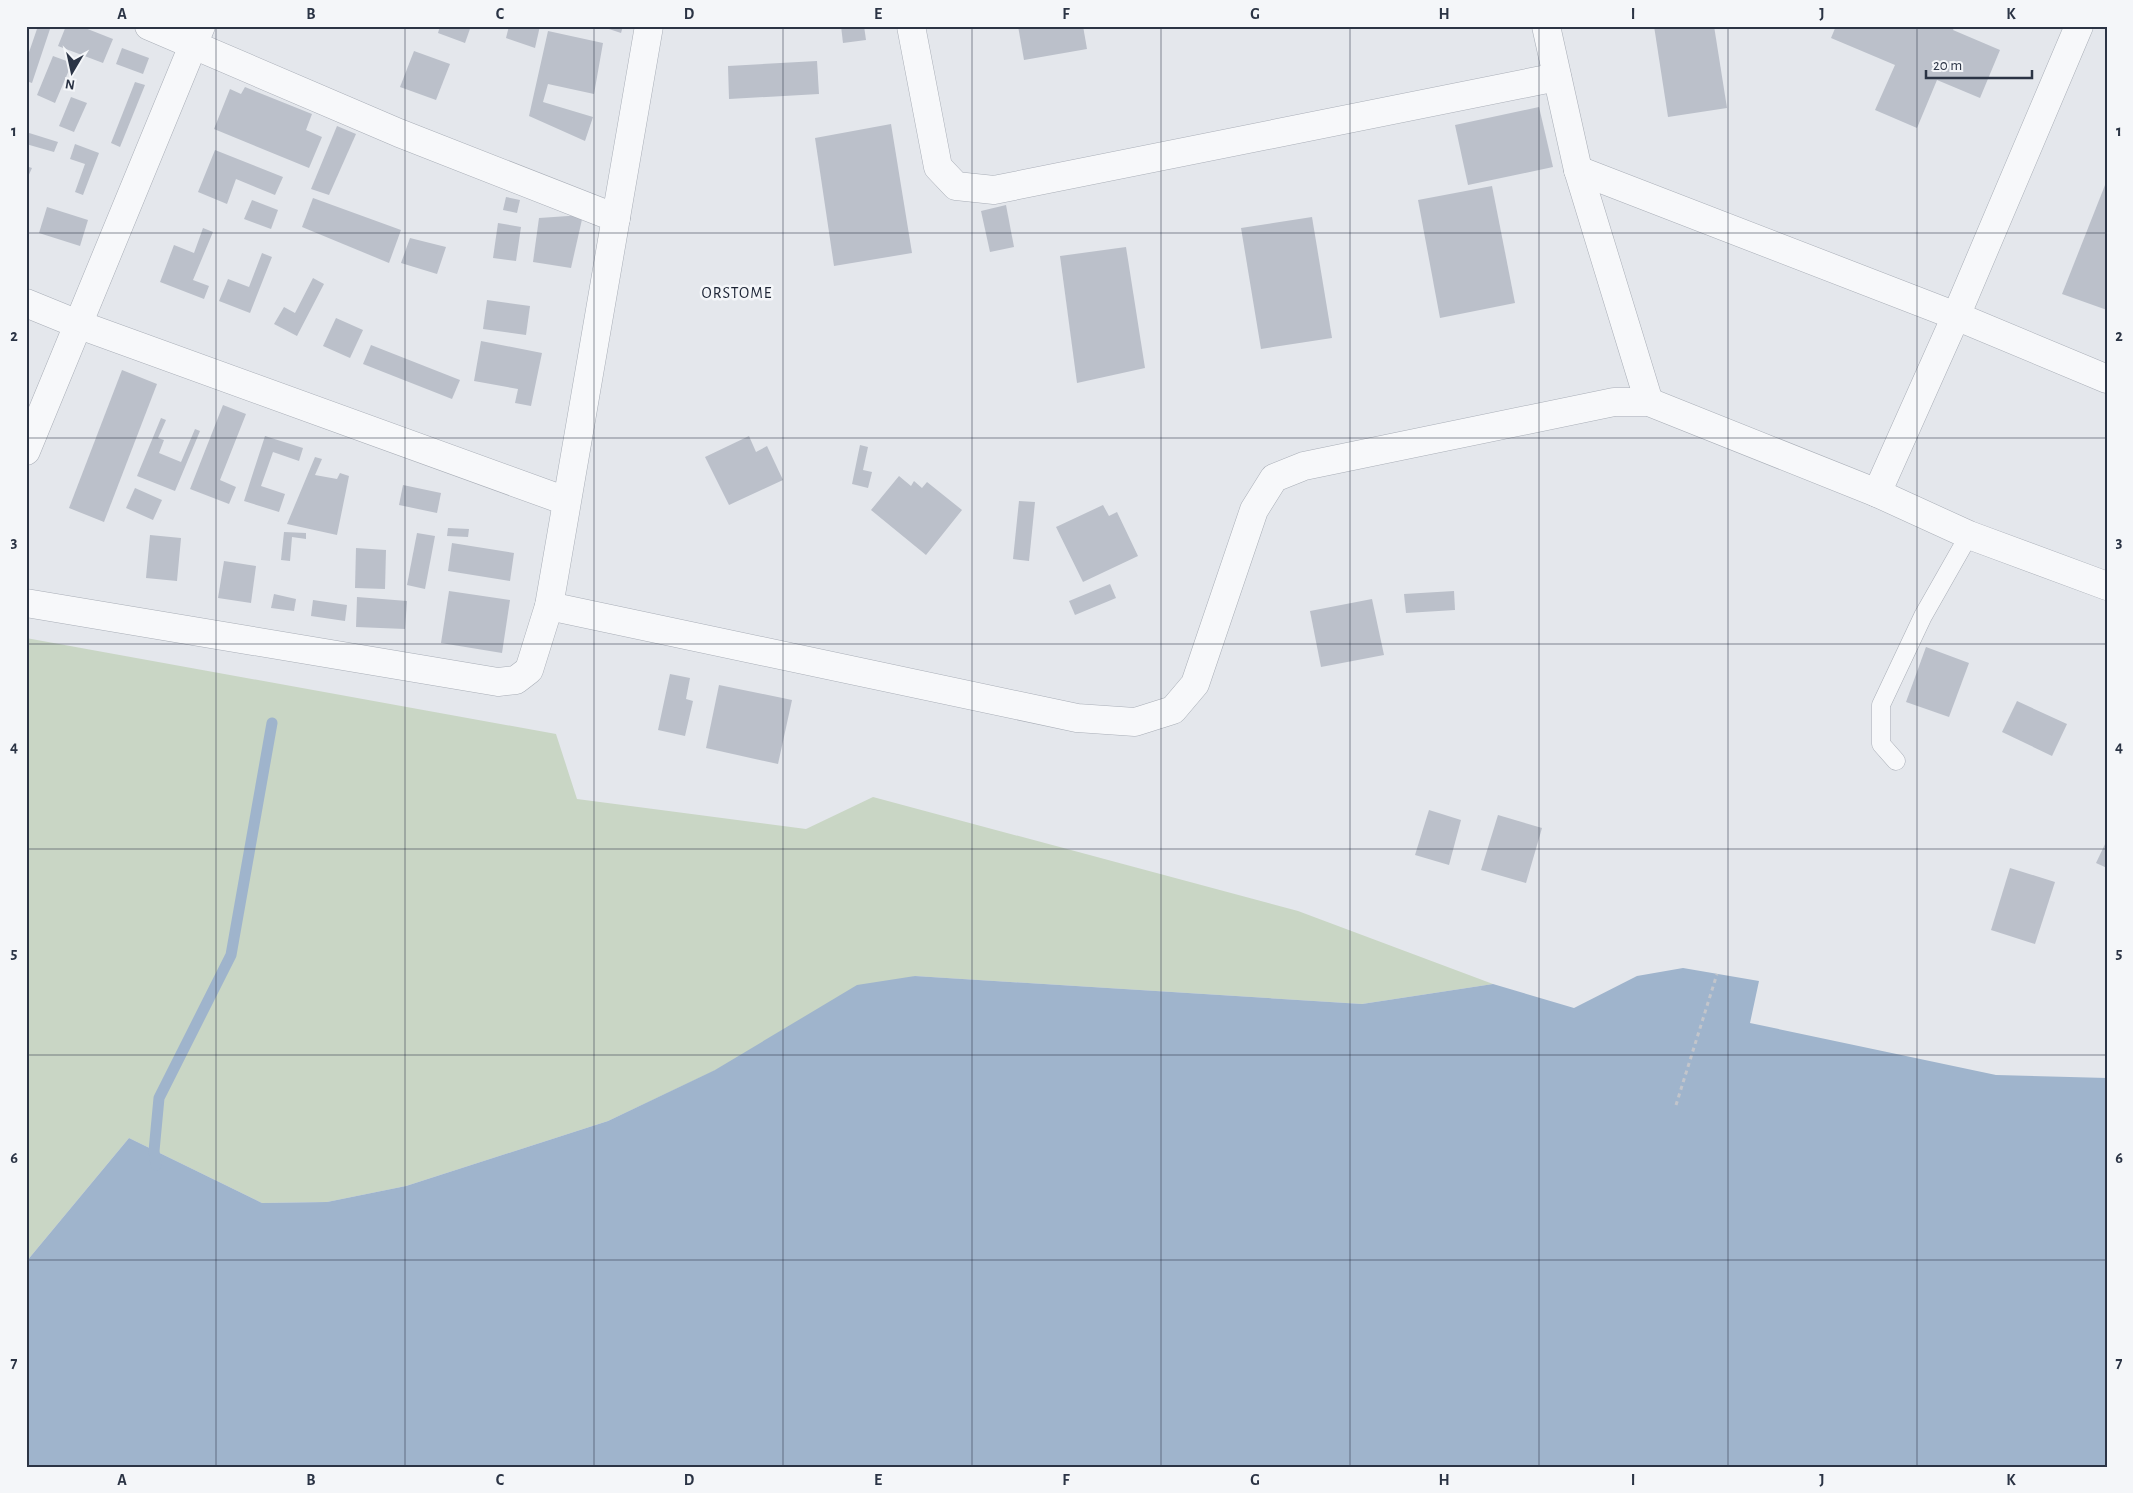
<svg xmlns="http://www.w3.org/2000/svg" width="2133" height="1493" font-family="'Alegreya Sans',sans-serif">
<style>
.green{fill:#c9d6c5}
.water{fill:#9fb4cc}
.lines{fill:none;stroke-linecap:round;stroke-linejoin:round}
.stream{stroke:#9fb4cc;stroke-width:11}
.building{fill:#bbc0ca}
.lane-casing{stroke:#a9aeb7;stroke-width:19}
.street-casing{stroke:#a9aeb7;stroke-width:29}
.path{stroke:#c2c5cb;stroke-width:3;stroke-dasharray:4 4;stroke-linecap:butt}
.lane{stroke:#f7f8fa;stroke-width:18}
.street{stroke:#f7f8fa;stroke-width:28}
.grid{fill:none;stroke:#2b3445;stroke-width:1;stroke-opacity:0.55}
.labels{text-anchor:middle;stroke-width:5;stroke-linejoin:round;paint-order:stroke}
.neighbourhood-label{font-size:16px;letter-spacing:1px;fill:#1d2536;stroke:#f4f6f9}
.neatline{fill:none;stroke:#2b3445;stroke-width:2}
.grid-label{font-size:16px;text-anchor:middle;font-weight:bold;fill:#2b3445}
</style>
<rect width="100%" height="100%" fill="#e4e7ec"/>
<polygon class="green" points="26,638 556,734 577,799 806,829 873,797 1298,911 1493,984 1362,1004 915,976 608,1121 406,1186 327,1202 262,1203 129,1138 26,1262"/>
<polygon class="water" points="1683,968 1759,981 1750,1023 1996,1075 2107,1078 2107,1467 26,1467 26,1262 129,1138 262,1203 327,1202 406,1186 608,1121 715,1070 857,985 915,976 1362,1004 1493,984 1574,1008 1637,976"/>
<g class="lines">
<polyline class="stream" points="156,1165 154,1151 159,1098 231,955 272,723"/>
</g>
<g class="building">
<polygon points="38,26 51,26 32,83 26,81 26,61"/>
<polygon points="66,26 80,26 113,39 103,63 58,46"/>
<polygon points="440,26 471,26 465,43 438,33"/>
<polygon points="509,26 540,26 535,48 506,38"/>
<polygon points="600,26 623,26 621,33"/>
<polygon points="841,26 864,26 866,40 843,43"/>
<polygon points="1018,26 1083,26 1087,49 1024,60"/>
<polygon points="1654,26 1714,26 1727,108 1668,117"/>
<polygon points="1836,26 1955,26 1953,30 2000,50 1980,98 1937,80 1917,128 1875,110 1895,65 1831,38"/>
<polygon points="548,31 603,43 594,94 548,84 543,102 593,117 585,141 529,116"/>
<polygon points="122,48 149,58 143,74 116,64"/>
<polygon points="414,51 450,64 436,100 400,87"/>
<polygon points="53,56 72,63 55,103 37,95"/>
<polygon points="817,61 819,94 729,99 728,66"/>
<polygon points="135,82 145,85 120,147 111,143"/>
<polygon points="245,87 312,114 306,130 322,137 309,168 214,129 230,89 241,94"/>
<polygon points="71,97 87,103 74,132 59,126"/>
<polygon points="1539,107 1553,167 1468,185 1455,125"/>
<polygon points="891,124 912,253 834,266 815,138"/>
<polygon points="337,126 356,134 329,195 311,189"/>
<polygon points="26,132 58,142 54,152 26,144"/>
<polygon points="75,144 99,153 83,195 75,192 85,164 70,159"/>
<polygon points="215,150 283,177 275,195 236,179 227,204 198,192"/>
<polygon points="26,166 32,168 26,181"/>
<polygon points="2107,180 2107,310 2062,294"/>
<polygon points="1492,186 1515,303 1440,318 1418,200"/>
<polygon points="506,197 520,200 517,213 503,210"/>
<polygon points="313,198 401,230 389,263 302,227"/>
<polygon points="252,200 278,210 271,229 244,219"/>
<polygon points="1006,205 1014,247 990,252 981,211"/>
<polygon points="47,207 88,220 80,246 39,233"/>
<polygon points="583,215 571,268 533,262 539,218"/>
<polygon points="1312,217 1332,338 1261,349 1241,228"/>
<polygon points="498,223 521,227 516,261 493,258"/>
<polygon points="203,228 213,232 193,280 209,286 204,299 160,282 174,245 194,253"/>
<polygon points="410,238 446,247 437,274 401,263"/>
<polygon points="1126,247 1145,368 1077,383 1060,256"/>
<polygon points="262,253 272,257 250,313 219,301 228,279 249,287"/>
<polygon points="313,278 324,284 297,336 274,324 284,307 295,313"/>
<polygon points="487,300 530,306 526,335 483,329"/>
<polygon points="336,318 363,330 350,358 323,346"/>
<polygon points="481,341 542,353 531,406 515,403 518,389 474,381"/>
<polygon points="371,345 460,380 452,399 363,364"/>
<polygon points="122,370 157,384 104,522 69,508"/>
<polygon points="223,405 246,414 220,480 236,487 229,504 190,489"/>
<polygon points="161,418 166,420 158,438 164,440 159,453 181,462 195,429 200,431 175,491 137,476"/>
<polygon points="265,436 303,448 299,461 273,452 261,486 285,494 279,512 244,501"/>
<polygon points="749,436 756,452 767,446 783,480 729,505 705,457"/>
<polygon points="860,445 868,447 863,470 872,472 868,488 852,484"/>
<polygon points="315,457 322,459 315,475 337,479 340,473 349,476 337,535 287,524"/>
<polygon points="899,476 911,486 914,481 922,488 927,482 962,510 926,555 871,510"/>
<polygon points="403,485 441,493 437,513 399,505"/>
<polygon points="135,488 162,500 153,520 126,508"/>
<polygon points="1019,501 1035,502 1029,561 1013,559"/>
<polygon points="1103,505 1109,516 1117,512 1138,556 1083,582 1056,527"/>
<polygon points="448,528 469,529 468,537 447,536"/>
<polygon points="284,532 306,533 306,539 292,537 290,561 281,560"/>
<polygon points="417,533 435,536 425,589 407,585"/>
<polygon points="150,535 181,538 177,581 146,578"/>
<polygon points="452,543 514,553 510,581 448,571"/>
<polygon points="356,548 386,550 385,589 355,588"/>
<polygon points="224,561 256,566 251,603 218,598"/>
<polygon points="1110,584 1116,598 1075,615 1069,601"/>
<polygon points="449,591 510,600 502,653 441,643"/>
<polygon points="1454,591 1455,610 1406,613 1404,594"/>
<polygon points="274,594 296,599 294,611 271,608"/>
<polygon points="357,597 407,601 405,629 356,627"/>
<polygon points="1372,599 1384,655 1321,667 1310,611"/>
<polygon points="313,600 347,605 345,621 311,616"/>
<polygon points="1926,647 1969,663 1949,717 1906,702"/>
<polygon points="670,674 690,678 686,699 693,701 685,736 658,730"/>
<polygon points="719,685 792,700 778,764 706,748"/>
<polygon points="2017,701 2067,724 2052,756 2002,732"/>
<polygon points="1429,810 1461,820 1449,865 1415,855"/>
<polygon points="1498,815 1542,828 1526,883 1481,870"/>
<polygon points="2107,840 2107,868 2096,863"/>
<polygon points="2010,868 2055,882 2035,944 1991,930"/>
</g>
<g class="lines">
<defs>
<polyline id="lane" points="1896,761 1881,744 1881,705 1923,616 1969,535"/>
<g id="street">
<polyline points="149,26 399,133 616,218"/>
<polyline points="911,26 938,167 956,186 994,190 1557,77"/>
<polyline points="1546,26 1578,170 1649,402"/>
<polyline points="1578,170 1956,316 2107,379"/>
<polyline points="26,303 80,325 566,501"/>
<polyline points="26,451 201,26"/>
<polyline points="1877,493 1956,316 2079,26"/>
<polyline points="26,603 498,682 516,680 529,670 549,606 649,26"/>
<polyline points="549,606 1077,718 1135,722 1173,710 1195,684 1254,510 1274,478 1304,466 1614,402 1649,402 1877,493 1969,535 2107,586"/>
</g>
</defs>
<use href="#lane" class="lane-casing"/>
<use href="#street" class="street-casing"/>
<polyline class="path" points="1676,1105 1717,974"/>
<use href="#lane" class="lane"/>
<use href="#street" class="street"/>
</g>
<path class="grid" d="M216 26V1467M405 26V1467M594 26V1467M783 26V1467M972 26V1467M1161 26V1467M1350 26V1467M1539 26V1467M1728 26V1467M1917 26V1467M26 233H2107M26 438H2107M26 644H2107M26 849H2107M26 1055H2107M26 1260H2107"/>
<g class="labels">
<g class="neighbourhood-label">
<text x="737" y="298">ORSTOME</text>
</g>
</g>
<rect width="2133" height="1493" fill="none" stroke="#f4f6f9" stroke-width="55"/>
<g transform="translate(72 72) rotate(189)" stroke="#f4f6f9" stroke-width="4" paint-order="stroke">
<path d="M0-4L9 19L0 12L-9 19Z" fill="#2b3445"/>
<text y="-8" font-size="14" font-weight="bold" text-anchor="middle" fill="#2b3445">N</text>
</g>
<path d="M1926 70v8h106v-8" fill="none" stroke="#2b3445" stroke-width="2.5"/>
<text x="1933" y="70" font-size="15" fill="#2b3445" stroke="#f4f6f9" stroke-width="4" paint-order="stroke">20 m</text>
<rect x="28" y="28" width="2078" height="1438" class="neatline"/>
<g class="grid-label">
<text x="122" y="19">A</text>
<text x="311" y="19">B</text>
<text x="500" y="19">C</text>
<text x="689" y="19">D</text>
<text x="878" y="19">E</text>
<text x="1066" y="19">F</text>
<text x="1255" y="19">G</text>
<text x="1444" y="19">H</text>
<text x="1633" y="19">I</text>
<text x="1822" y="19">J</text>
<text x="2011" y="19">K</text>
<text x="14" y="136">1</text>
<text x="2119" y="136">1</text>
<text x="14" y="341">2</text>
<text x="2119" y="341">2</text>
<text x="14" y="547">3</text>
<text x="2119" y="547">3</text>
<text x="14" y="752">4</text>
<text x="2119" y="752">4</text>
<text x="14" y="958">5</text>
<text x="2119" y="958">5</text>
<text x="14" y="1163">6</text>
<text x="2119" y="1163">6</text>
<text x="14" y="1368">7</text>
<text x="2119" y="1368">7</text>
<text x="122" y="1485">A</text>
<text x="311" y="1485">B</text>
<text x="500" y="1485">C</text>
<text x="689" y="1485">D</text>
<text x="878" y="1485">E</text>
<text x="1066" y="1485">F</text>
<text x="1255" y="1485">G</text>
<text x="1444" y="1485">H</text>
<text x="1633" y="1485">I</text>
<text x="1822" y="1485">J</text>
<text x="2011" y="1485">K</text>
</g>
</svg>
